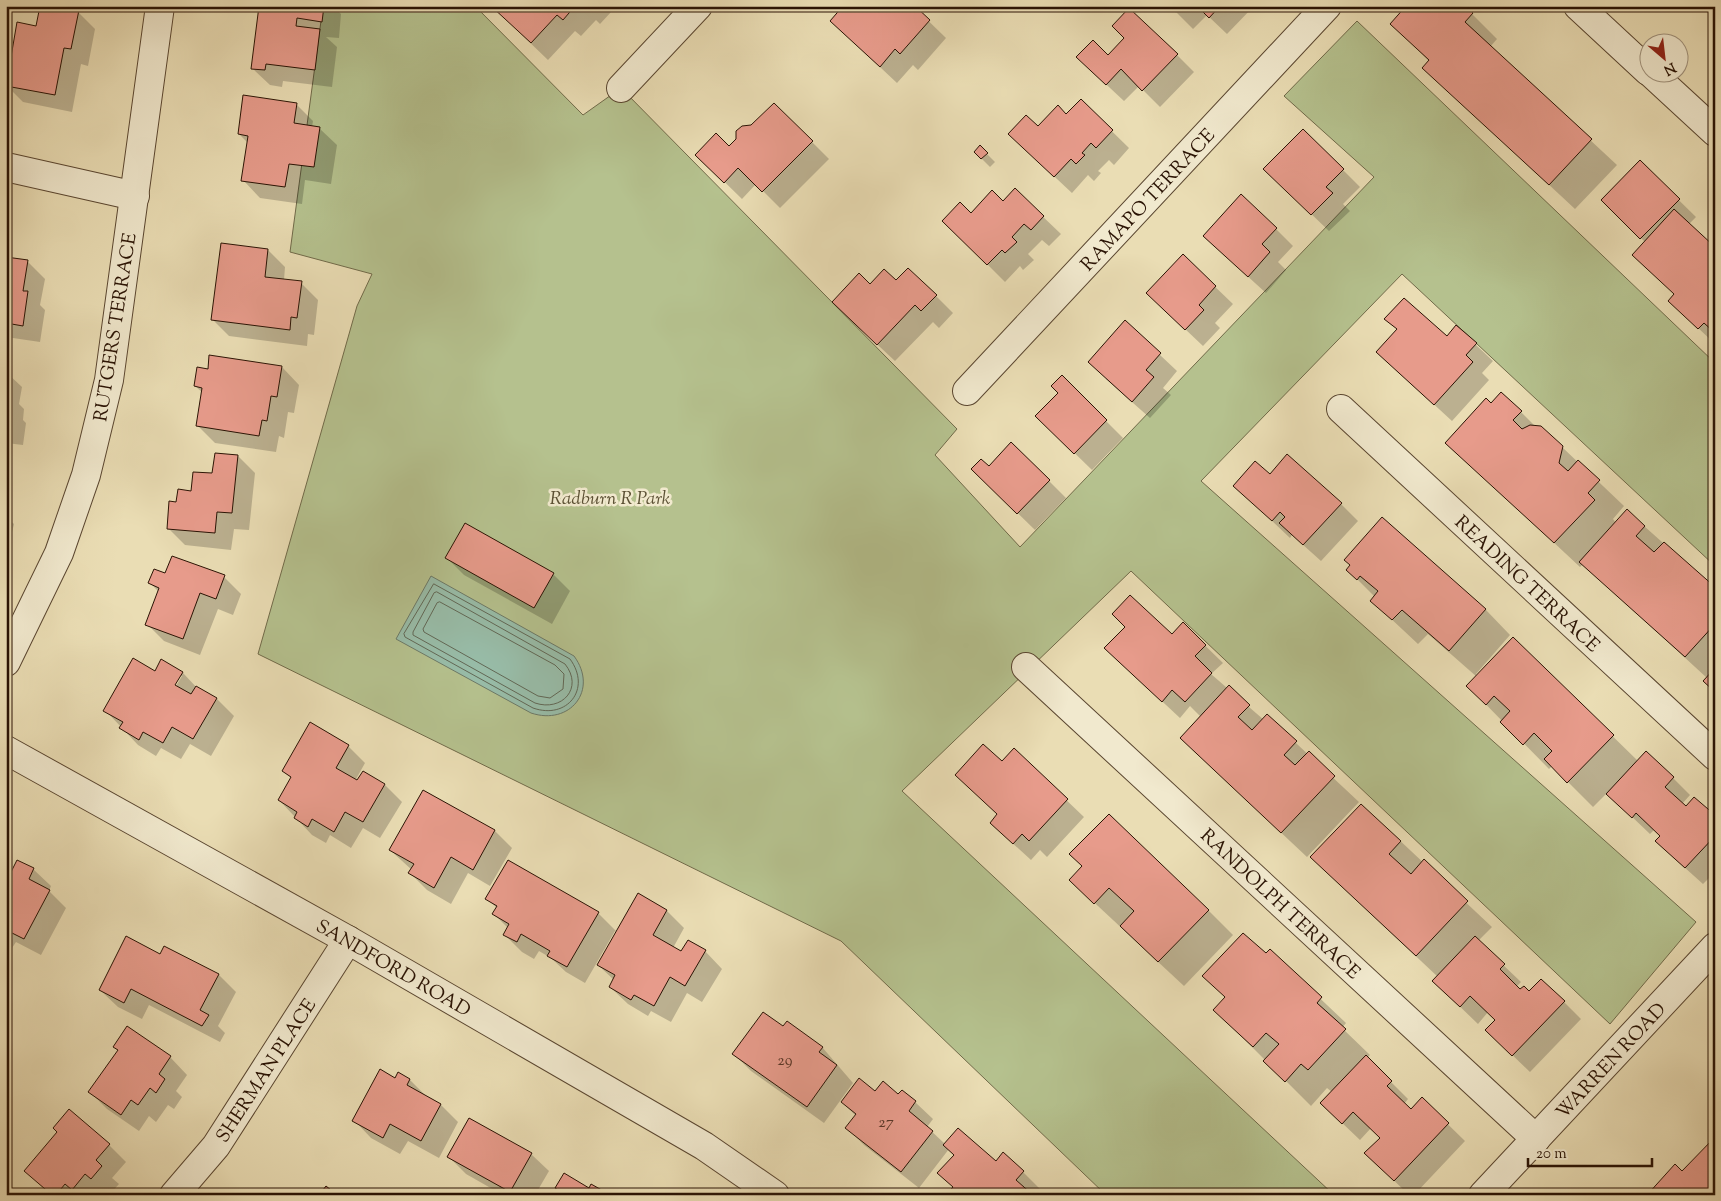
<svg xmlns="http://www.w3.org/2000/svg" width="1721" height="1201" font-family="'Sorts Mill Goudy',serif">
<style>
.green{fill:#b5c18e;stroke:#706a49}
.water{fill:#98bda9;stroke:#6c7967}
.shadow{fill:#0003;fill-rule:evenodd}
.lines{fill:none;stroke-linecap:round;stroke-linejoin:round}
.shore{stroke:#616856;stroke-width:1}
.building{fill:#e79b8b;stroke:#2a1304}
.minor-casing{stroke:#5a4630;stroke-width:30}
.minor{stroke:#f1e9ce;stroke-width:28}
.labels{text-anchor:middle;stroke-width:5;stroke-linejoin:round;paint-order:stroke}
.number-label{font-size:16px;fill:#593526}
.street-label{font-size:19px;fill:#2a1304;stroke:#f1e9ce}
.park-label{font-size:19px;font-style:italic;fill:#5b5034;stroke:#f1e9ce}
</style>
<rect width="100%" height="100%" fill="#eaddb4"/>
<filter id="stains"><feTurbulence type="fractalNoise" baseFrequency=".004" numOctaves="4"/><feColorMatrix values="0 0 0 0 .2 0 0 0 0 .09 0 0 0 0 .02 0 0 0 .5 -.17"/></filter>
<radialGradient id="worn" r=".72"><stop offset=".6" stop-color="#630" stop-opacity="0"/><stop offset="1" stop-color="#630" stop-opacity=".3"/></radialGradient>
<polygon class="green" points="323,6 475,6 583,115 621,88 957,429 935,455 1020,547 1374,177 1284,96 1357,21 1715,363 1715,566 1402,274 1201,481 1696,922 1610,1024 1131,571 902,791 1334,1195 1106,1195 841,941 258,654 357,306 372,274 290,252"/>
<path class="water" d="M431 576 574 656C599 690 570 726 531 713L396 639Z"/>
<g class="shadow">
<polygon points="260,6 333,6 341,14 339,38 326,37 337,47 332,87 283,81 282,87 270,85 252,68"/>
<polygon points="492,6 608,6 612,11 600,24 596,20 581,36 575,31 548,60"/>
<polygon points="913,6 946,38 918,70 913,65 897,83 849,38"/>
<polygon points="968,6 975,6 972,10"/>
<polygon points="1170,6 1254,6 1227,34 1207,15 1193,29"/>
<polygon points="1464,6 1497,39 1490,47 1617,165 1575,209 1424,68 1430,62 1391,24"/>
<polygon points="78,12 95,29 88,66 81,64 72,112 23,102 6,85 18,24 37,28"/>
<polygon points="1177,55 1194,72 1160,107 1139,86 1124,101 1095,74 1108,57"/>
<polygon points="1081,101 1129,148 1114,165 1109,160 1098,171 1101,173 1094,181 1088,175 1072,193 1027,151 1038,128 1066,116"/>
<polygon points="296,104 313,121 312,127 319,128 337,145 331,184 305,180 302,204 260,198 243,180 248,143 239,134"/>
<polygon points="774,104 829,159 780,208 756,184 742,199 697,155 729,147"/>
<polygon points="980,147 995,162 990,167 975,152"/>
<polygon points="1640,162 1696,217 1689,224 1715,248 1715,344 1695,325 1645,242 1602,200"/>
<polygon points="1343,170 1360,187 1343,204 1350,211 1329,231 1282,186"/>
<polygon points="1015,190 1061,234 1049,246 1042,240 1028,254 1034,260 1023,270 1020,266 1005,282 944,221 1003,203"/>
<polygon points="1276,229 1293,246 1278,262 1286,270 1266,293 1222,253"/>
<polygon points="268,250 285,267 284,280 301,283 318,300 314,335 308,334 307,346 229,336 212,319"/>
<polygon points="1183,256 1233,304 1215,323 1220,328 1203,346 1165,310"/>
<polygon points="6,258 27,261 45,279 40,305 45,310 40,342 6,337"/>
<polygon points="896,282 936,296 953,313 939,328 933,322 895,361 850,319 870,285"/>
<polygon points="1386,319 1447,338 1457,327 1493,361 1482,373 1489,380 1452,421 1377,352 1398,330"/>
<polygon points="1125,322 1177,371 1163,388 1171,395 1150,418 1106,379"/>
<polygon points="282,367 299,385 294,413 288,412 284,438 279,436 276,452 215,443 198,426 203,393 195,386 209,370"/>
<polygon points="6,372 22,387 19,404 24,409 23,420 26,423 23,445 6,443"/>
<polygon points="1062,377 1123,438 1092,470 1054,433"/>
<polygon points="1491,404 1521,412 1536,427 1562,447 1624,506 1613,519 1616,523 1644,526 1715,589 1715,691 1707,678 1583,564 1580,567 1447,443"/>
<polygon points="238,456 255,473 249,530 234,529 231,550 185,545 168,528 192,492"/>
<polygon points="989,467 1049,481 1066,498 1035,530 972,469"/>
<polygon points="1270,475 1341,504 1358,521 1321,561 1292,535 1290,538 1235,486"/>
<polygon points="6,517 14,524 11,536 6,535"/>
<polygon points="1382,519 1486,610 1510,635 1476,674 1477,676 1513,639 1638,761 1673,778 1690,795 1682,804 1686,808 1715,817 1715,872 1703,884 1674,858 1661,836 1654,830 1650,834 1607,793 1593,807 1552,766 1549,769 1468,686 1477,677 1428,634 1418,644 1372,601 1375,597 1348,570"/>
<polygon points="465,525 553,574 570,591 552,624 464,575 447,558"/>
<polygon points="166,574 224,577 241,594 233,615 218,609 200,655 164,641 147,624 159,592 150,583"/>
<polygon points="1183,624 1223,663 1211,674 1264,720 1267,716 1359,802 1307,857 1207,763 1201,717 1190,706 1180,718 1123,665 1172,636"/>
<path d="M162 661 183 673 199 690 217 699 234 716 211 756 190 744 181 759 161 748 156 756 138 745 105 710 156 672ZM179 676H182L173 691 171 690Z"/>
<polygon points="348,746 365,763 355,781 357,782 364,773 385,785 402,802 380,838 363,828 351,848 330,835 326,843 312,835 279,800 292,779 283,771"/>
<polygon points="1014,750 1084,817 1047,857 1040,850 1031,860 1009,840 998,815 1002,763"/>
<polygon points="423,792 495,831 512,848 490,886 468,873 451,904 427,890 410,873 412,870 390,850"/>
<polygon points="1362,805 1492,927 1478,941 1521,982 1516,987 1520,991 1564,1002 1581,1019 1530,1072 1504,1047 1497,1021 1488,1012 1478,1024 1451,998 1438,977 1337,882"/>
<polygon points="18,861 33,869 51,886 49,891 66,908 41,955 16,942 6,957 6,871 11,873"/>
<polygon points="1083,866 1208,910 1233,935 1184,986 1070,880"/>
<polygon points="638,895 667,911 684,928 673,948 682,953 705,951 722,969 702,1002 687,993 671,1022 651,1011 648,1016 628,1004 610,987 614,980 598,965 617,932 615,931 585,983 566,972 551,958 539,951 534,959 522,952 505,935 508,928 494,914 497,908 487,899 598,913 617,932"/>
<polygon points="165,947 219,975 236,992 218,1026 225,1033 220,1042 149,1005 142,1019 118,1007 100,990 160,956"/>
<polygon points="1270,951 1346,1023 1342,1028 1370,1055 1367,1058 1408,1099 1404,1104 1411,1111 1422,1099 1465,1141 1414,1195 1409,1195 1383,1170 1381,1138 1371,1128 1360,1140 1339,1120 1332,1092 1327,1088 1311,1106 1215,1010"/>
<polygon points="783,1028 822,1047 853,1083 824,1123 751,1071 734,1054"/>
<polygon points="114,1047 170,1057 187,1075 176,1091 182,1097 174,1109 168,1105 156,1122 149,1116 139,1131 107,1109 90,1092 118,1051"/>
<polygon points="395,1079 410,1080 427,1097 441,1105 458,1122 439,1158 408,1141 400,1154 371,1138 354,1120"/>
<polygon points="875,1093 898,1096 915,1102 933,1119 927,1127 945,1144 1023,1172 1040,1189 1035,1195 948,1195 954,1188 939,1173 955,1155 949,1149 919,1188 864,1145 847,1128 856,1116 842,1102"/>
<polygon points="109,1145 126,1162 112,1178 119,1184 109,1195 103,1190 99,1195 51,1195 26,1171"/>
<polygon points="531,1154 549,1171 535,1195 503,1195 466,1174 449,1157"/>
<polygon points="592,1186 606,1195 560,1195 556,1188 589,1190"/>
</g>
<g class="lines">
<g class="shore">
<path d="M434 584 570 659C592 689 567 720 533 708L405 637 404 634Z"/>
<path d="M437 592 565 664C584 688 562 712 535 703L413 635V632L434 593Z"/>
<polygon points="440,602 555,665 564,674 563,689 550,698 538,696 424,632 423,629 437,603"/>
</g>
</g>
<g class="building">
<polygon points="40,6 58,6 79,10 71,49 64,48 55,95 6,86 17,22 36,26"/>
<polygon points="259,6 324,6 322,22 297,18 296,26 320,29 315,70 266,64 265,70 251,69"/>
<polygon points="491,6 575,6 563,20 557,15 531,43"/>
<polygon points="843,6 915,6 930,20 900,54 895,49 880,67 830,21"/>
<polygon points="1169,6 1181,6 1176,12"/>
<polygon points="1197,6 1220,6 1209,18"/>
<polygon points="1406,6 1466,6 1473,13 1465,22 1592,139 1549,185 1422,68 1429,60 1390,24"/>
<polygon points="1129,8 1178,54 1142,91 1121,69 1106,85 1076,57 1093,40 1108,55 1124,38 1112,26"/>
<polygon points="243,95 297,103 294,123 320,127 314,167 289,164 285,187 241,181 248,136 238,134"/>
<polygon points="1081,99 1113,130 1096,148 1091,143 1082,153 1085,155 1076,164 1071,159 1054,177 1008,134 1026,115 1038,126 1058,105 1066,114"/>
<polygon points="774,103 813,141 762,192 738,168 724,183 695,155 716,133 729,146 736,139 736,131 742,126 751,125"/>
<polygon points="1303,129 1344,169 1326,187 1333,193 1311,215 1263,169"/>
<polygon points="980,145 988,153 981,159 974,152"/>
<polygon points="1640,160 1680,199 1640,239 1601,200"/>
<polygon points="1015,188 1044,216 1031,230 1024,224 1012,237 1017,242 1005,253 1002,250 987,265 942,221 960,202 971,213 992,190 1003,201"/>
<polygon points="1241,194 1277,228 1262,244 1270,252 1248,277 1203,236"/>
<polygon points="1674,209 1715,247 1715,333 1704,323 1698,329 1668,301 1674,294 1632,255"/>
<polygon points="221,243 268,249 265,277 302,281 297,318 291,317 290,330 211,320"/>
<polygon points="1183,254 1216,286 1199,305 1204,310 1185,330 1146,293"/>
<polygon points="6,257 28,260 23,291 28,291 23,326 6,323"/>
<polygon points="908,268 937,295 921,311 915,305 877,345 832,302 859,273 870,284 884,269 896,280"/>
<polygon points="1404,298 1447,336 1456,325 1477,343 1466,355 1473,362 1434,405 1376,352 1397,329 1384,319"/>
<polygon points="1125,320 1161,353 1146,370 1154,377 1132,402 1088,362"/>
<polygon points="209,355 282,366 277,397 271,396 267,421 262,420 259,436 196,426 202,388 194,386 197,367 208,369"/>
<polygon points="1062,375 1107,420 1074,454 1035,416 1058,393 1051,386"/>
<polygon points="1501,392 1522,411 1513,420 1522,429 1530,425 1541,426 1563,446 1559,463 1568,471 1578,460 1600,480 1588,493 1595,500 1554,543 1445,443 1486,398 1491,403"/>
<polygon points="6,404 10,405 6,428"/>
<polygon points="1011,442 1050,480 1017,514 971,469 981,459 989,466"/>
<polygon points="215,453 238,455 232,513 217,512 215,533 167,529 169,501 176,502 178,489 191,491 193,472 212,473"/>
<polygon points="1287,454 1342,503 1303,545 1279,523 1285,517 1280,512 1272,521 1233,486 1255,461 1270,474"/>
<polygon points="1627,509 1645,526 1636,536 1654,552 1664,542 1715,587 1715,624 1685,657 1579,562"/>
<polygon points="1382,517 1486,609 1449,651 1402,610 1392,620 1370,601 1378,591 1360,576 1357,580 1346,570 1350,565 1344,560"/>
<polygon points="465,523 554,573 534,608 445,558"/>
<polygon points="172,556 225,575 216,599 200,593 183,639 145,625 159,588 148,583 154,569 165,573"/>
<polygon points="1130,595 1172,634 1183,622 1206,645 1195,656 1212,673 1185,702 1172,690 1162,702 1104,648 1125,627 1112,614"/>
<polygon points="1513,637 1614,735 1567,783 1544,759 1552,751 1534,733 1523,745 1500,722 1510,711 1494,696 1486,705 1466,686"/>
<polygon points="133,658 155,671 161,659 183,672 175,685 191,694 196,686 217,698 193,739 172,727 163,743 143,732 139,740 119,728 123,722 103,711"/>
<polygon points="1715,668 1715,692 1703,681"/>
<polygon points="1229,685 1250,705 1238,717 1252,730 1267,714 1297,741 1284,755 1295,765 1309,751 1335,776 1281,833 1180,738"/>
<polygon points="310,722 349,745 336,768 357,780 363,771 385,784 363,822 345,812 334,832 312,819 308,827 294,818 297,812 278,800 291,777 282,771"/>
<polygon points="983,744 1002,761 1014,748 1068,799 1029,841 1022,834 1013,844 990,823 997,814 955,775"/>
<polygon points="1646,751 1674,777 1665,787 1686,806 1694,797 1715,815 1715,836 1685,868 1655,841 1660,836 1636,813 1632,818 1606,794"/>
<polygon points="423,790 495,830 473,870 451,857 434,888 408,873 414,864 389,850"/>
<polygon points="1361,804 1401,841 1389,854 1411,874 1424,859 1468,901 1416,956 1310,857"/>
<polygon points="1109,814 1209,910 1158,962 1120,926 1134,911 1109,888 1094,904 1069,880 1082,866 1069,854"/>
<polygon points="17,860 34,868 29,879 50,890 24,939 6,930 6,869 11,872"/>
<polygon points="508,860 599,912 567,967 547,956 550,951 521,934 517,942 503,935 509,924 492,914 497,906 485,899"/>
<polygon points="638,893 667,910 653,935 681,951 688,940 706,950 685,986 670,977 654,1006 634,995 631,1000 609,987 615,975 597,965"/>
<polygon points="1243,933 1266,953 1270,949 1322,997 1317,1003 1346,1029 1308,1070 1301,1064 1285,1082 1263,1061 1279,1044 1266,1033 1253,1047 1213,1010 1225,997 1202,976"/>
<polygon points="126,936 160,954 164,946 219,974 200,1010 209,1015 202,1026 131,989 124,1003 99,990"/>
<polygon points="1475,936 1505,964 1500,969 1520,989 1524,986 1529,991 1541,979 1565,1001 1512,1056 1485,1030 1495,1020 1470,996 1460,1007 1432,981"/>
<polygon points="763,1012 783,1026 787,1021 823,1047 819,1052 837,1065 807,1107 732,1054"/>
<polygon points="127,1026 171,1056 159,1074 165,1079 156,1093 150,1088 138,1105 131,1100 121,1115 88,1092 118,1050 113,1047"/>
<polygon points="1366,1055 1392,1081 1387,1086 1411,1109 1422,1097 1449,1123 1394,1181 1364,1153 1380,1138 1353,1112 1342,1124 1320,1103"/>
<polygon points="380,1069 395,1078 398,1072 410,1079 407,1085 441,1104 421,1141 390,1124 383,1138 352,1121"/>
<polygon points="859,1078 875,1091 883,1081 898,1094 902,1090 916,1101 909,1111 933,1131 901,1172 845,1128 856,1114 841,1102"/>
<polygon points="69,1109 110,1144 96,1160 102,1166 91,1179 85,1174 72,1190 65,1184 56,1195 52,1195 24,1171 57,1132 53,1128"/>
<polygon points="469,1118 532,1153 510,1192 447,1157"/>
<polygon points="958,1128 996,1161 1003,1152 1024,1171 1016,1180 1033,1195 946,1195 953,1187 937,1173 954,1155 943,1145"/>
<polygon points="1715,1137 1715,1195 1647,1195 1675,1164 1682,1171"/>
<polygon points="564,1173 589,1188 591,1184 607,1193 559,1195 561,1192 555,1188"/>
<polygon points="326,1186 337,1195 319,1195"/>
</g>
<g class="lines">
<defs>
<g id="minor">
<polyline points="1578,6 1648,71"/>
<polyline points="1650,72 1715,132"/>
<polyline points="621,88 698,6"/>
<polyline points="6,167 135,196"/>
<polyline points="967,391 1327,6"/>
<polyline points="1341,409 1715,756"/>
<polyline points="6,662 59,553 86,475 109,380 160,6"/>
<polyline points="1026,667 1536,1139"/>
<polyline points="6,750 348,940 704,1146 775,1195"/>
<polyline points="174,1195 216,1146 348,940"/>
<polyline points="1483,1195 1715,947"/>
</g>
</defs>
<use href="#minor" class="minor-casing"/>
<use href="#minor" class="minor"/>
</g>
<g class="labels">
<g class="number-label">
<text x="785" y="1065">29</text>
<text x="886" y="1127">27</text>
</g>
<g class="street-label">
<text transform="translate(1147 199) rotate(-47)" y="7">RAMAPO TERRACE</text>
<text transform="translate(114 327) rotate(-81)" y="7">RUTGERS TERRACE</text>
<text transform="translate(1528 583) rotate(43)" y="7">READING TERRACE</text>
<text transform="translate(1281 903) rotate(43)" y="7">RANDOLPH TERRACE</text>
<text transform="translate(394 967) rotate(30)" y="7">SANDFORD ROAD</text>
<text transform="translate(1610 1060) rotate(-47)" y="7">WARREN ROAD</text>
<text transform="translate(265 1070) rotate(-57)" y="7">SHERMAN PLACE</text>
</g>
<g class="park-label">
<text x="610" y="504">Radburn R Park</text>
</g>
</g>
<rect width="1721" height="1201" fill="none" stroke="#eaddb4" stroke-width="25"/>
<rect x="8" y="8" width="1706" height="1186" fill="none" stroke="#2a1304" stroke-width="2.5"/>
<rect x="12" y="12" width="1696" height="1176" fill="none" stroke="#2a1304"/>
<g transform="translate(1664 58) rotate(152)"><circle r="24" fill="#f1e9ce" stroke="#a1937d"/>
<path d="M0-4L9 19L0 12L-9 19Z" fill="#8f2418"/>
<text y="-8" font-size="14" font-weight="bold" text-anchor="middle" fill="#2a1304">N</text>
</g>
<path d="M1528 1158v8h124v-8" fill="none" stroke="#2a1304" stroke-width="2.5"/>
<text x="1536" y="1158" font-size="15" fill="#2a1304" stroke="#f1e9ce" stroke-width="4" paint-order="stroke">20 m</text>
<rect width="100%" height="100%" filter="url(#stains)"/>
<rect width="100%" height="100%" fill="url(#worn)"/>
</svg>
